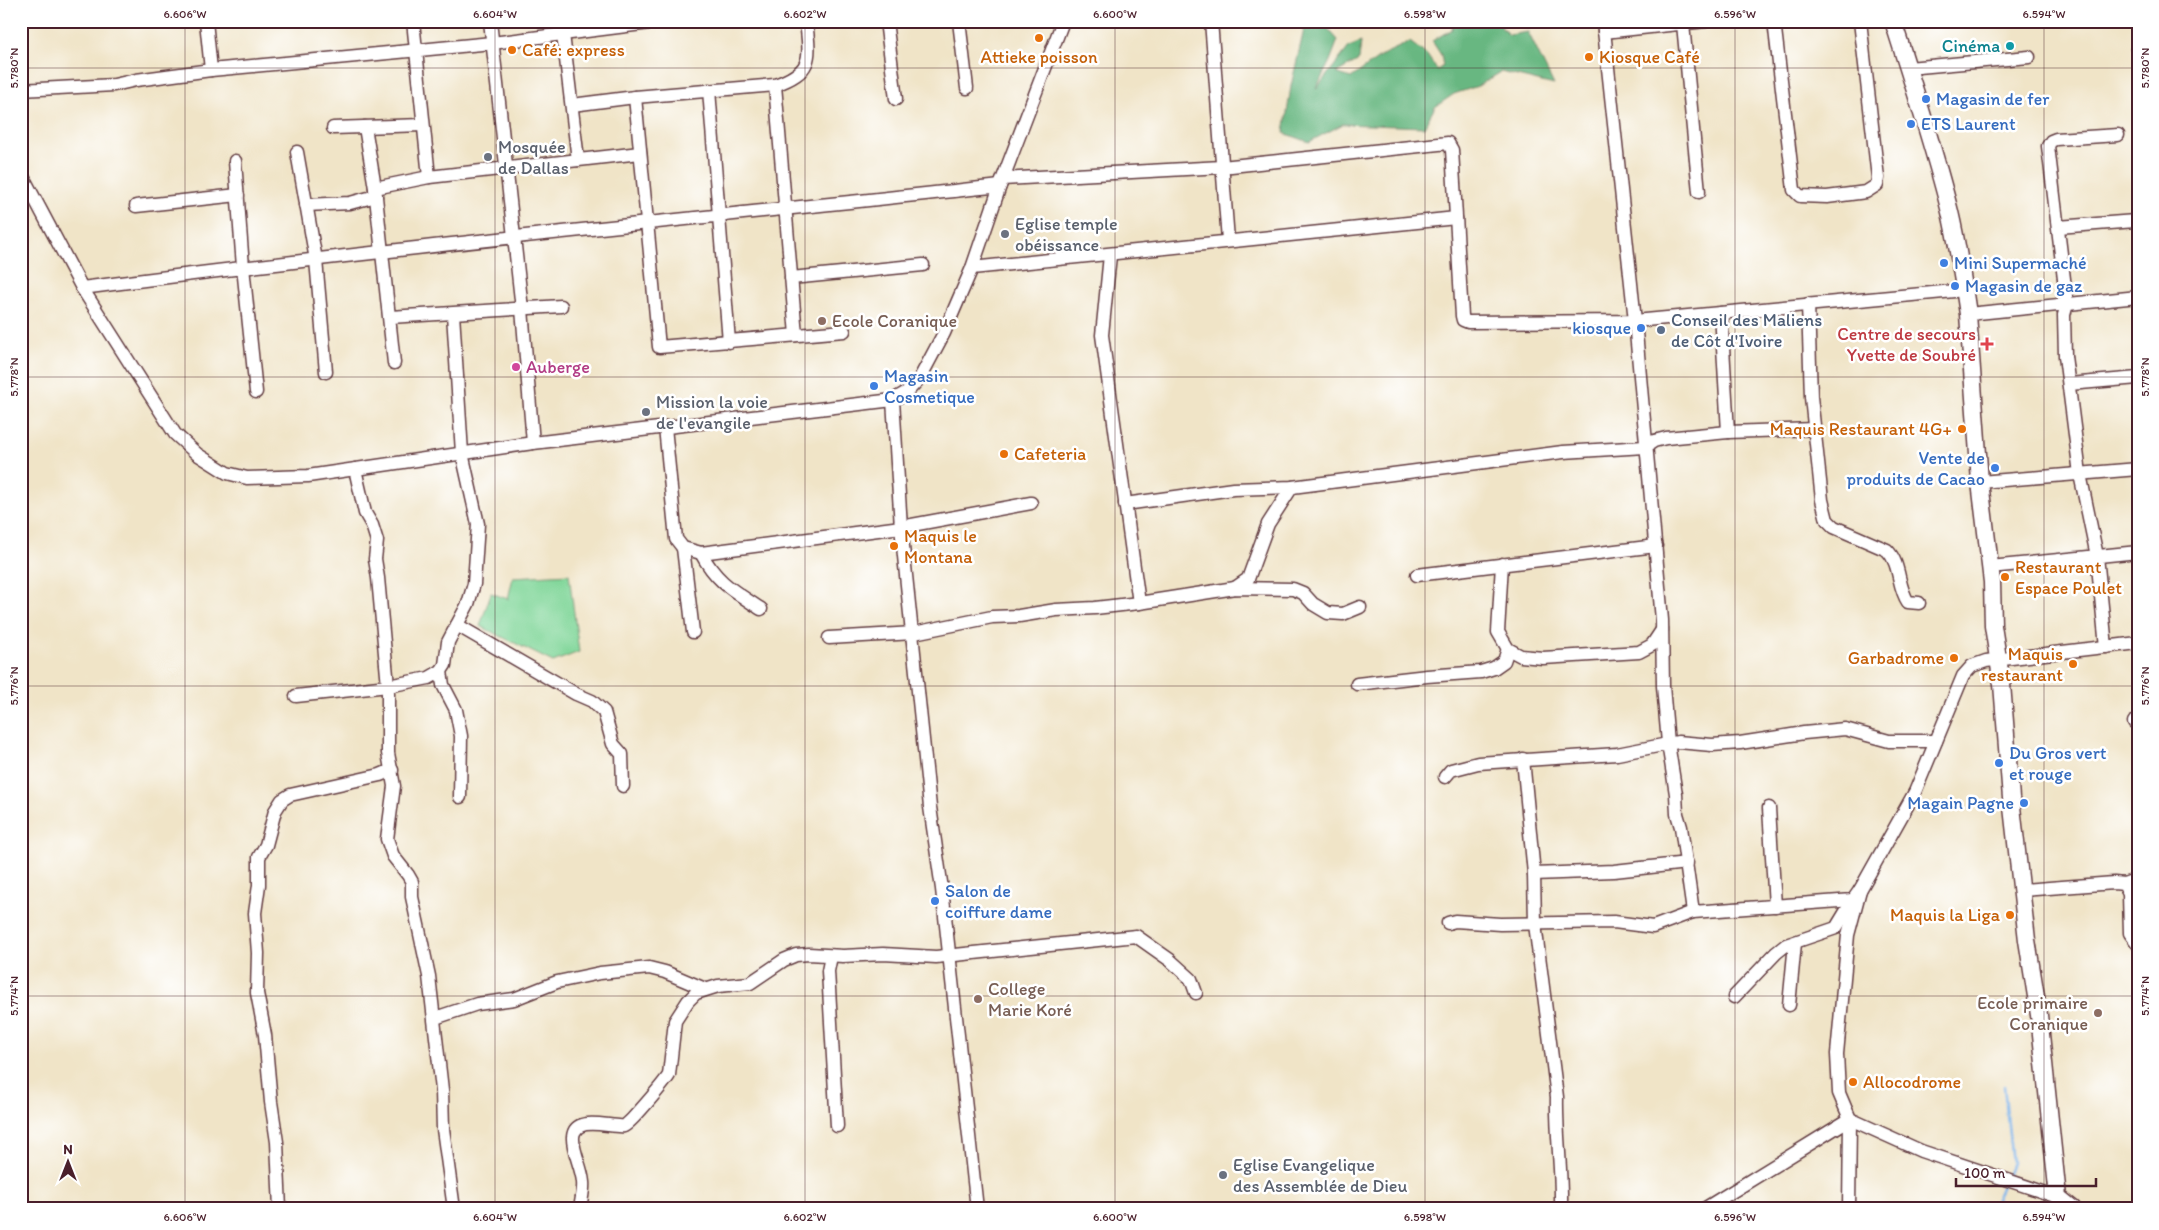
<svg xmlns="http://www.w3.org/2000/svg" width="2159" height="1230" font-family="Itim,sans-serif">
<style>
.green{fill:#80d699;stroke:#657a62}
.forest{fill:#68b781;stroke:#596b56}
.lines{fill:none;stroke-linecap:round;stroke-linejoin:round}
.stream{stroke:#7ab4eb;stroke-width:2.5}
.minor-casing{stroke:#633d42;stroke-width:15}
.major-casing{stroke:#633d42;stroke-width:19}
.minor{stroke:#fff;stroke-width:12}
.major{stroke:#fff;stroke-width:16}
.ticks{fill:none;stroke:#4a1f2b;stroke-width:1;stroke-opacity:0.45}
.food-dot{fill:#e8710a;stroke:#fff;stroke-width:2}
.culture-dot{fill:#0f9aa8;stroke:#fff;stroke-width:2}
.shop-dot{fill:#3f7fe0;stroke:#fff;stroke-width:2}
.worship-dot{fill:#6b7280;stroke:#fff;stroke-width:2}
.education-dot{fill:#8d6e63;stroke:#fff;stroke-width:2}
.service-dot{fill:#5c6f8a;stroke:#fff;stroke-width:2}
.health-dot{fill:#e0444e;stroke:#fff;stroke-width:2}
.hotel-dot{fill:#d1479c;stroke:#fff;stroke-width:2}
.labels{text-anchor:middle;stroke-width:5;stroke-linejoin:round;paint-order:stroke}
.culture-label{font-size:18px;fill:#0d838f;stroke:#fff;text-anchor:end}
.food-label{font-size:18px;fill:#c56008;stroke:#fff;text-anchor:start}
.shop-label{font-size:18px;fill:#366cbe;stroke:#fff;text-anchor:start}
.worship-label{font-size:18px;fill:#5b616d;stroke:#fff;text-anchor:start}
.service-label{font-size:18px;fill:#4e5e75;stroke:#fff;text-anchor:start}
.education-label{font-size:18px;fill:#785e54;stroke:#fff;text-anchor:start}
.health-label{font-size:18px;fill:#be3a42;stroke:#fff;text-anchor:end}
.hotel-label{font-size:18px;fill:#b23c85;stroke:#fff;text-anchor:start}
.neatline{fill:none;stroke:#4a1f2b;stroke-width:2}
.ticks-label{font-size:12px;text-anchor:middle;fill:#4a1f2b}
</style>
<rect width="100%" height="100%" fill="#fff"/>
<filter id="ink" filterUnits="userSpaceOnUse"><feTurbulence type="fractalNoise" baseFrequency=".02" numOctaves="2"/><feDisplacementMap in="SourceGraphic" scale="10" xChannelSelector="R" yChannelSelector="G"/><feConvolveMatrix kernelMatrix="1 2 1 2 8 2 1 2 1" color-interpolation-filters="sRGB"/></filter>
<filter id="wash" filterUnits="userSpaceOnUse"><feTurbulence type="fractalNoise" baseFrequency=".0096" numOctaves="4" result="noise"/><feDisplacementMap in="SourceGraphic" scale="20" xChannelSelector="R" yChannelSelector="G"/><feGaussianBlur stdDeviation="1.12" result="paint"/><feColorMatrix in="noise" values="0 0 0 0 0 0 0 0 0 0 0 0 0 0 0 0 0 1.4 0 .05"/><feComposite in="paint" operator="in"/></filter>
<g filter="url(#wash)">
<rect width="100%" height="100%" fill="#f0e4c7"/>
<polygon class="green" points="569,574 579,652 553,662 480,626 491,593 508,599 513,577"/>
<polygon class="forest" points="1452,21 1505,21 1501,27 1509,35 1528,32 1554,85 1501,72 1478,86 1454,94 1435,107 1424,127 1343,124 1309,142 1284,133 1291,86 1305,25 1323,23 1338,40 1330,61 1316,89 1349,47 1361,42 1359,60 1336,73 1351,78 1384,54 1410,42 1427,55 1437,70 1443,66 1441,55 1432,41 1452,29"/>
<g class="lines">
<g class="stream">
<polyline points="2004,1086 2012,1163 2007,1176"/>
<polyline points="1992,1209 2003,1183"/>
</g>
</g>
</g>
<g filter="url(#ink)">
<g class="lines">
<defs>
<g id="minor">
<polyline points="206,21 211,70"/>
<polyline points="413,21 429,177"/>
<polyline points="490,21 522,309 533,443"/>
<polyline points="886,21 896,99"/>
<polyline points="959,21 967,88"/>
<polyline points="1211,21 1228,240"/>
<polyline points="1603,21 1635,321 1662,620 1663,686 1668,743 1676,794 1677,814 1681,827 1693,912"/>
<polyline points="1774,21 1794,190 1800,196 1827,197 1866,192 1877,185 1878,178 1860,21"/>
<polyline points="1683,24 1699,192"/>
<polyline points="1604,32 1706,21"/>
<polyline points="563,34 578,160"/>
<polyline points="2137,49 2138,49"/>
<polyline points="1908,68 2029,57"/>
<polyline points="775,85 796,335"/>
<polyline points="21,90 114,85 136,80 211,70 492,43 666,21"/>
<polyline points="709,90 729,342"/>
<polyline points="635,97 659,347 844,331"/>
<path d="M572 105 635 97 775 85C814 71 810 58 806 21"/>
<polyline points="365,127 375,188 394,363"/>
<polyline points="333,128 423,125"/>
<polyline points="297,152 316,260 326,372"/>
<polyline points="235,161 243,267 256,392"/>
<polyline points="21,173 82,288 175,434 197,454 227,473 247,478 308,476 533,443 893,400 907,392 920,378 944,333 972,268 1000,186 1063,21"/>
<polyline points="1003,179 1222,167 1448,143 1452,150 1462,316 1463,320 1468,322 1635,321 1965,290"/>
<polyline points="375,188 429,177 640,153"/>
<polyline points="306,205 350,203 376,196"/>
<polyline points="136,206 238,195"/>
<polyline points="2058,227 2135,221"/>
<polyline points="1110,255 1102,335 1139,603"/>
<polyline points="972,268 1456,218"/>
<polyline points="791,278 923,265"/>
<path d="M82 288C388 248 694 219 1000 186"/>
<path d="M1808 304 1811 397 1822 500 1827 520 1834 527 1887 550C1901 564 1897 586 1908 602L1919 603"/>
<polyline points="1721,313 1728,432"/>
<polyline points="453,314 462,453 478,524 474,584 468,604 448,642 445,665 441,671 429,678 388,686 388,753 394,786 387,839 393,856 408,875 412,882 412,897 429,976 442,1090 443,1129 454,1209"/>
<polyline points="1968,314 2138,297"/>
<polyline points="390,317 561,306"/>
<polyline points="2069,384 2138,378"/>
<polyline points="893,400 901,527 930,807 942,889 977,1209"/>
<polyline points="665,427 676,539 683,548 701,553 901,527 1031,503"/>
<polyline points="1980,482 2138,469"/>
<polyline points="1125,504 1233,489 1292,487 1563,452 1645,447 1654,441 1666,438 1728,432 1814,429"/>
<polyline points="683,548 693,632"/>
<path d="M701 553C717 583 734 591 761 609"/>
<polyline points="1502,564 1498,632 1508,649 1521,656 1543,658 1639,652 1652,645 1662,630"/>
<polyline points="1990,567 2138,552"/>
<polyline points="1417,575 1656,546"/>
<polyline points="1235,588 1248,579 1268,524 1292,487"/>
<polyline points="457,625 576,694 592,701 604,712 613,744 622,754 623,786"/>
<polyline points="829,638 914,633 992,617 1019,616 1056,610 1095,608 1139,603 1235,588 1293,589 1303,593 1313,604 1328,613 1343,614 1360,607"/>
<polyline points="2106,647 2097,556 2080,474 2065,356 2064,315 2067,304 2048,146 2051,141 2056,139 2118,135"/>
<polyline points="441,671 443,685 456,710 461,736 460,797"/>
<polyline points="1357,684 1427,676 1481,672 1494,668 1504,661 1508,649"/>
<polyline points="296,696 388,686 378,578 375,559 377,541 372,525 365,513 355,469"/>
<polyline points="2134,722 2138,722"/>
<path d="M1523 759 1534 874 1535 924 1557 1097C1556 1134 1562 1171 1561 1209"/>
<polyline points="1445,777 1451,770 1478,763 1617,754 1678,742 1712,745 1740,743 1804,733 1845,729 1889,741 1936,741"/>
<polyline points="1769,808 1775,906"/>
<polyline points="1534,874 1614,871 1687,863"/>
<polyline points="2124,884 2138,879"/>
<polyline points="2022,890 2114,883 2124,884 2129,894 2130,933 2138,944"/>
<polyline points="1448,923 1455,921 1500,924 1614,922 1653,927 1693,912 1853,900 1860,890"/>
<polyline points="831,956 828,971 837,1126"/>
<polyline points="1734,997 1776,953 1786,945 1836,928 1853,900"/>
<polyline points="1789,1005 1795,943"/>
<polyline points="435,1018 477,1004 514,999 557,982 600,973 649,968 665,972 705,989"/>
<polyline points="2058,1197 1921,1151 1850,1119 1839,1093 1837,1054 1848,935 1860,890 1915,792 1963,676 1972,666 1986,661 2138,643"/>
<polyline points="280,1209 277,1142 271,1102 265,1035 257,993 258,953 255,913 259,885 259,857 266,845 275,811 282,800 290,795 380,775 392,770"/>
<path d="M580 1209C581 1200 584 1191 583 1182 582 1168 572 1150 573 1137 575 1114 611 1128 624 1126 629 1125 665 1082 669 1075L675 1021 688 1001 696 993 718 986 750 983 784 960 796 955 809 954 843 956 883 954 936 957 1136 936 1170 960 1191 979 1196 993"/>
<polyline points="1704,1209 1850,1119"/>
<polyline points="1849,1209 1850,1119"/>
</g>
<path id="major" d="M1893 21C1913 84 1934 148 1950 212 1958 246 1963 280 1968 314L1980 482 1992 582 1993 626 2002 684 2011 798 2027 940 2039 1015 2058 1197 2073 1209"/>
</defs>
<use href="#minor" class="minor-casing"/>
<use href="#major" class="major-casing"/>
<use href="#minor" class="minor"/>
<use href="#major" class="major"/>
</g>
</g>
<path class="ticks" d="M185 21V1209M495 21V1209M805 21V1209M1115 21V1209M1425 21V1209M1735 21V1209M2044 21V1209M21 68H2138M21 377H2138M21 686H2138M21 996H2138"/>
<g class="food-dot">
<circle cx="1039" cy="38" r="5"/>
<circle cx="512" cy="50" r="5"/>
<circle cx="1589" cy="57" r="5"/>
<circle cx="1962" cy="429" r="5"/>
<circle cx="1004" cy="454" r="5"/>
<circle cx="894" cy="546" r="5"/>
<circle cx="2005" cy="577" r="5"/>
<circle cx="1954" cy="658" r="5"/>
<circle cx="2073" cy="664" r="5"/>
<circle cx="2010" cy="915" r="5"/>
<circle cx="1853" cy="1082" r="5"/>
</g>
<circle class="culture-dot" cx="2010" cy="46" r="5"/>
<g class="shop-dot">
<circle cx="1926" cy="99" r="5"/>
<circle cx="1911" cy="124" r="5"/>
<circle cx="1944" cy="263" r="5"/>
<circle cx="1955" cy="286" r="5"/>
<circle cx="1641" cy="328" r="5"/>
<circle cx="874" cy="386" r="5"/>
<circle cx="1995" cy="468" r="5"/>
<circle cx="1999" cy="763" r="5"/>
<circle cx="2024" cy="803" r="5"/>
<circle cx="935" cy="901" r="5"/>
</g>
<g class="worship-dot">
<circle cx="488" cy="157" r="5"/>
<circle cx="1005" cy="234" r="5"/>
<circle cx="646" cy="412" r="5"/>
<circle cx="1223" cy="1175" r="5"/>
</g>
<g class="education-dot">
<circle cx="822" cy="321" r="5"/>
<circle cx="978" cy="999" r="5"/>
<circle cx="2098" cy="1013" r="5"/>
</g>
<circle class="service-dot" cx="1661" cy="330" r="5"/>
<path class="health-dot" d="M1984.5 336.5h5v5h5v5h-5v5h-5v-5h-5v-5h5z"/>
<circle class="hotel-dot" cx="516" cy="367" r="5"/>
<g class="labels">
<g class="culture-label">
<text x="2000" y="52">Cinéma</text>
</g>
<g class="food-label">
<text x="522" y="56">Café: express</text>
<text x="1039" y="63" text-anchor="middle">Attieke poisson</text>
<text x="1599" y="63">Kiosque Café</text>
<text x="1952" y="435" text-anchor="end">Maquis Restaurant 4G+</text>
<text x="1014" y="460">Cafeteria</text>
<text x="904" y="542">Maquis le<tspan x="904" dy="21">Montana</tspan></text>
<text x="2015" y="573">Restaurant<tspan x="2015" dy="21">Espace Poulet</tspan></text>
<text x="2063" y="660" text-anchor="end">Maquis<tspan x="2063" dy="21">restaurant</tspan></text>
<text x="1944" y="664" text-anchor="end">Garbadrome</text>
<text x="2000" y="921" text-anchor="end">Maquis la Liga</text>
<text x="1863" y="1088">Allocodrome</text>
</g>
<g class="shop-label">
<text x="1936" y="105">Magasin de fer</text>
<text x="1921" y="130">ETS Laurent</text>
<text x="1954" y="269">Mini Supermaché</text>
<text x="1965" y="292">Magasin de gaz</text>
<text x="1631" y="334" text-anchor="end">kiosque</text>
<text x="884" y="382">Magasin<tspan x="884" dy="21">Cosmetique</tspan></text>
<text x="1985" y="464" text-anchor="end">Vente de<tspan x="1985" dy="21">produits de Cacao</tspan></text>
<text x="2009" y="759">Du Gros vert<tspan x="2009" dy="21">et rouge</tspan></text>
<text x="2014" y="809" text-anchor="end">Magain Pagne</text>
<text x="945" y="897">Salon de<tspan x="945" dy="21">coiffure dame</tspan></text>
</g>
<g class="worship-label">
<text x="498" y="153">Mosquée<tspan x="498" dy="21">de Dallas</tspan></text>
<text x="1015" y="230">Eglise temple<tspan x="1015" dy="21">obéissance</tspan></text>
<text x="656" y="408">Mission la voie<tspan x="656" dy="21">de l'evangile</tspan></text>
<text x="1233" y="1171">Eglise Evangelique<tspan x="1233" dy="21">des Assemblée de Dieu</tspan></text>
</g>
<g class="service-label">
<text x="1671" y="326">Conseil des Maliens<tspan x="1671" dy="21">de Côt d'Ivoire</tspan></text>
</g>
<g class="education-label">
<text x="832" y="327">Ecole Coranique</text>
<text x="988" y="995">College<tspan x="988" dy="21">Marie Koré</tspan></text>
<text x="2088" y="1009" text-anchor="end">Ecole primaire<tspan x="2088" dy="21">Coranique</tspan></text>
</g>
<g class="health-label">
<text x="1976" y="340">Centre de secours<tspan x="1976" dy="21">Yvette de Soubré</tspan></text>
</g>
<g class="hotel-label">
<text x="526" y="373">Auberge</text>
</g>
</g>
<rect width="2159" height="1230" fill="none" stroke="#fff" stroke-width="55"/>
<g transform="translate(68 1162)" stroke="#ffffff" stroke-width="4" paint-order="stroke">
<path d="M0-4L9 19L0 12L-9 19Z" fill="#4a1f2b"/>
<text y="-8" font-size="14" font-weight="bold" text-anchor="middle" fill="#4a1f2b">N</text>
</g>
<path d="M1956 1178v8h140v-8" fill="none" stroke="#4a1f2b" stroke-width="2.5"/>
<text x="1964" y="1178" font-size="15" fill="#4a1f2b" stroke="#ffffff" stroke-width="4" paint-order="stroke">100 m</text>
<rect x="28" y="28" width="2104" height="1174" class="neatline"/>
<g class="ticks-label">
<text x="185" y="18">6.606°W</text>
<text x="495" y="18">6.604°W</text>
<text x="805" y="18">6.602°W</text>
<text x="1115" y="18">6.600°W</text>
<text x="1425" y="18">6.598°W</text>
<text x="1735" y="18">6.596°W</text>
<text x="2044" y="18">6.594°W</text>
<text transform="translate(14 68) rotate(-90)" y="4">5.780°N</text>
<text transform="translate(2145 68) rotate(-90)" y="4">5.780°N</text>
<text transform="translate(14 377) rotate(-90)" y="4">5.778°N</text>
<text transform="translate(2145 377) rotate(-90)" y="4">5.778°N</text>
<text transform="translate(14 686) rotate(-90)" y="4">5.776°N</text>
<text transform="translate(2145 686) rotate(-90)" y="4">5.776°N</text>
<text transform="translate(14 996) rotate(-90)" y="4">5.774°N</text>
<text transform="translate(2145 996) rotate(-90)" y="4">5.774°N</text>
<text x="185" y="1221">6.606°W</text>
<text x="495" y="1221">6.604°W</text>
<text x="805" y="1221">6.602°W</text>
<text x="1115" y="1221">6.600°W</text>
<text x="1425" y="1221">6.598°W</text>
<text x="1735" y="1221">6.596°W</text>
<text x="2044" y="1221">6.594°W</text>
</g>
</svg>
